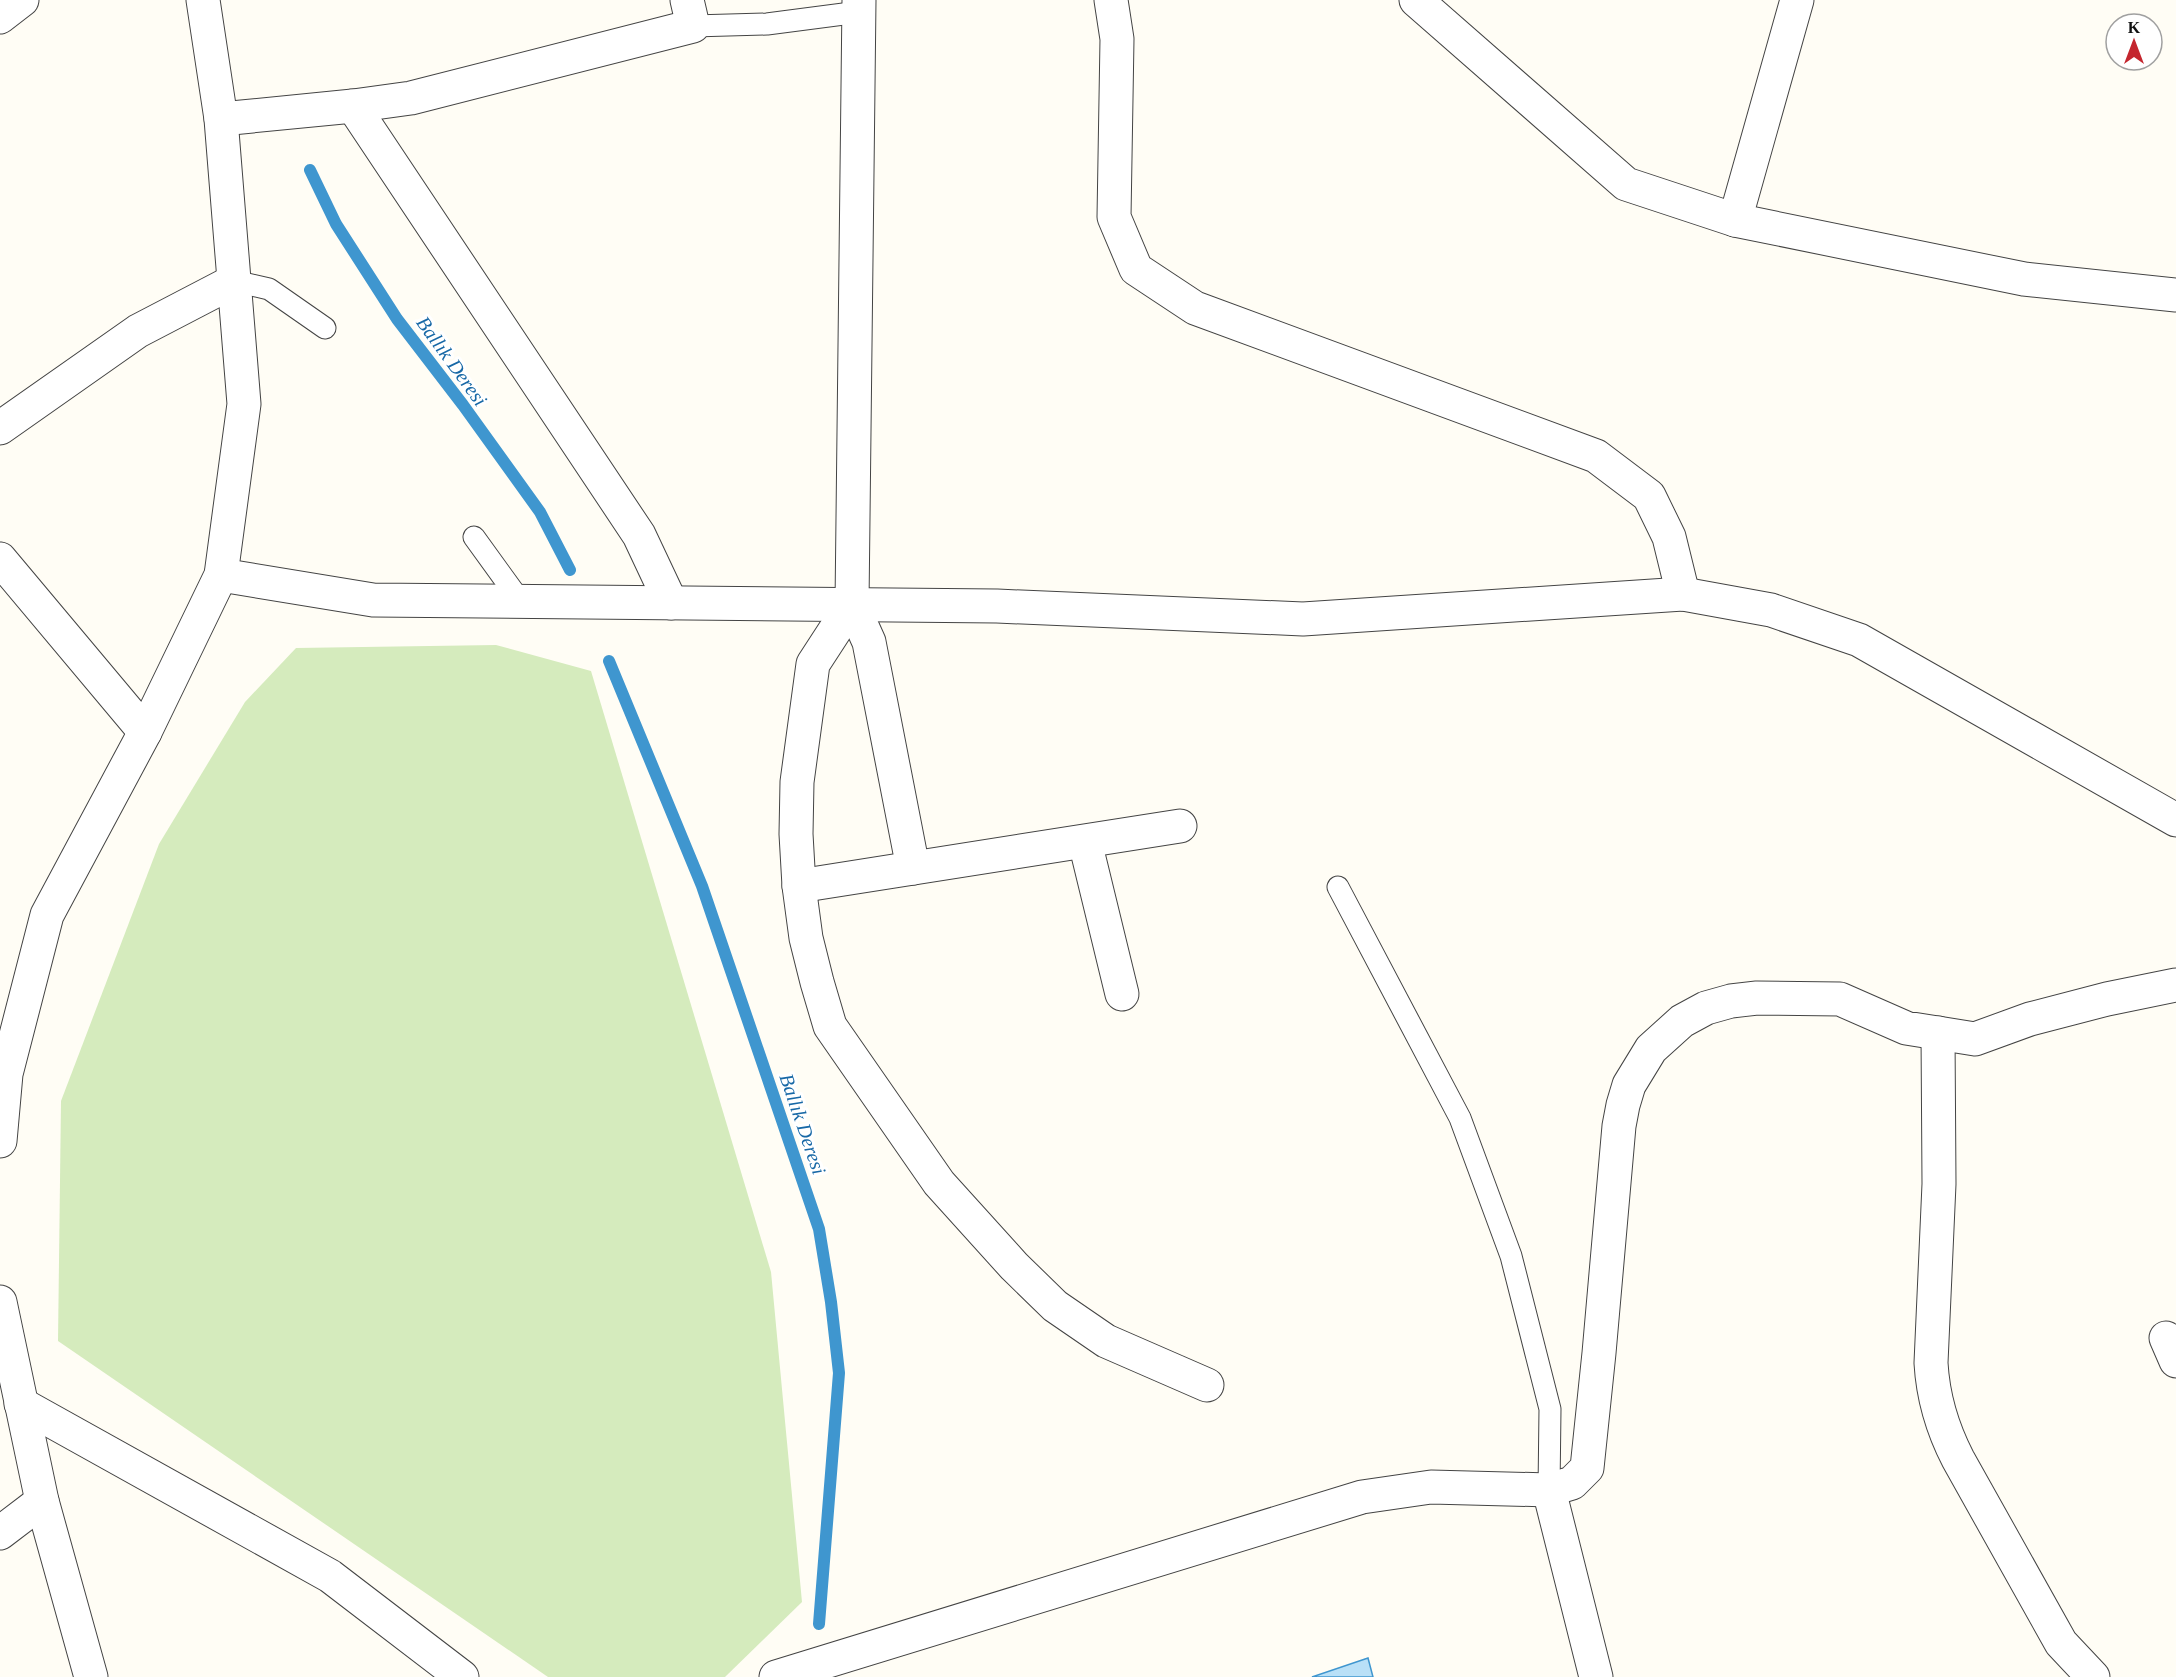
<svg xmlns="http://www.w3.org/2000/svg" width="2176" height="1677" font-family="'Times New Roman',serif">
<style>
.green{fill:#d5ebbd}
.water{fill:#b9e0f7;stroke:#3f96cf;stroke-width:1.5}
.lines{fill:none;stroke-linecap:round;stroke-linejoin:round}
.stream{stroke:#3f96cf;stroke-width:12}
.service-casing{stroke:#444;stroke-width:23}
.minor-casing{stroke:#444;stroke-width:35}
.tertiary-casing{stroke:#444;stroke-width:35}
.service{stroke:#fff;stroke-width:21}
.minor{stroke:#fff;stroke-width:33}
.tertiary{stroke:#fff;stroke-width:33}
.labels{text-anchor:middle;stroke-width:6;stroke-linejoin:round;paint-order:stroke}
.water-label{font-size:20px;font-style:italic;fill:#1768a6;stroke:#fff}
</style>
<rect width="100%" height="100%" fill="#fffdf5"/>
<polygon class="green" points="496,645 591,671 771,1272 802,1602 725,1677 548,1677 58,1341 61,1101 159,844 245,702 296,648"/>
<polygon class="water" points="1368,1658 1373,1677 1312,1677"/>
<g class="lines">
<g class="stream">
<polyline points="310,170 336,224 397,319 463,405 540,512 570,570"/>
<polyline points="609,661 702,886 819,1229 831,1302 839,1373 819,1624"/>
</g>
<defs>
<g id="service">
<polyline points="693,26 767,24 859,12"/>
<polyline points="234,281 269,289 325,328"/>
<polyline points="474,537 521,602"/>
<polyline points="1338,887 1460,1118 1511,1256 1550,1409 1549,1490"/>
</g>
<g id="minor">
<polyline points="859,0 852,604 869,642 913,868"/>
<polyline points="1111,0 1117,39 1114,217 1136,269 1195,308 1596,456 1649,496 1669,537 1683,594"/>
<polyline points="1416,0 1626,184 1735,220 2024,279 2176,295"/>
<polyline points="0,17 22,0"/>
<polyline points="353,106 639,535 671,603"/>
<polyline points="221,119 353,106 411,98 693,26 687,0"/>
<polyline points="1735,220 1797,0"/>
<polyline points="0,559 145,732"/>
<polyline points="221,575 373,600 997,606 1303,619 1683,594 1771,610 1859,640 2176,820"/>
<polyline points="852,604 813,664 797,782 796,834 799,886 806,938 817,982 830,1026 939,1183 1014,1266 1055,1306 1106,1341 1207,1385"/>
<polyline points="1085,842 1122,994"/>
<polyline points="799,886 1180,826"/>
<path d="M1938 1033 1939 1184 1931 1363C1933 1398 1942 1428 1958 1459L2061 1643 2093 1677"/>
<polyline points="2166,1338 2176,1361"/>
<polyline points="21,1404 330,1576 462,1677"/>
<polyline points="1549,1490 1596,1677"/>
<polyline points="0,1533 42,1501"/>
<polyline points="776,1677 1362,1497 1431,1487 1549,1490 1572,1483 1587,1468 1599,1353 1619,1126 1623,1105 1629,1085 1651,1049 1682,1021 1706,1008 1731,1001 1757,998 1840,999 1906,1028 1975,1039 2030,1019 2107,999 2176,985"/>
</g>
<g id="tertiary">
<polyline points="0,428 138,331 234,281"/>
<polyline points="0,1141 6,1074 47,915 145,732 221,575 244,404 221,119 203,0"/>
<polyline points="0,1302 42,1501 91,1677"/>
</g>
</defs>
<use href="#service" class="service-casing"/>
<use href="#minor" class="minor-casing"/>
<use href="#tertiary" class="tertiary-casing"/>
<use href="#service" class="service"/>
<use href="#minor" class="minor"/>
<use href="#tertiary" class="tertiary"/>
</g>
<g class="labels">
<g class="water-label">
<text transform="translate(452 361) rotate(54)" y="7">Ballık Deresi</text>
<text transform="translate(803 1124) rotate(71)" y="7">Ballık Deresi</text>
</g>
</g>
<g transform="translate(2134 42)"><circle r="28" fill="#ffffff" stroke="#a0a0a0" stroke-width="1.5"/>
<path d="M0-4.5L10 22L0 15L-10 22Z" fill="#c4262e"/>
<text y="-9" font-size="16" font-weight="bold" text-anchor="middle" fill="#111111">K</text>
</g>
</svg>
